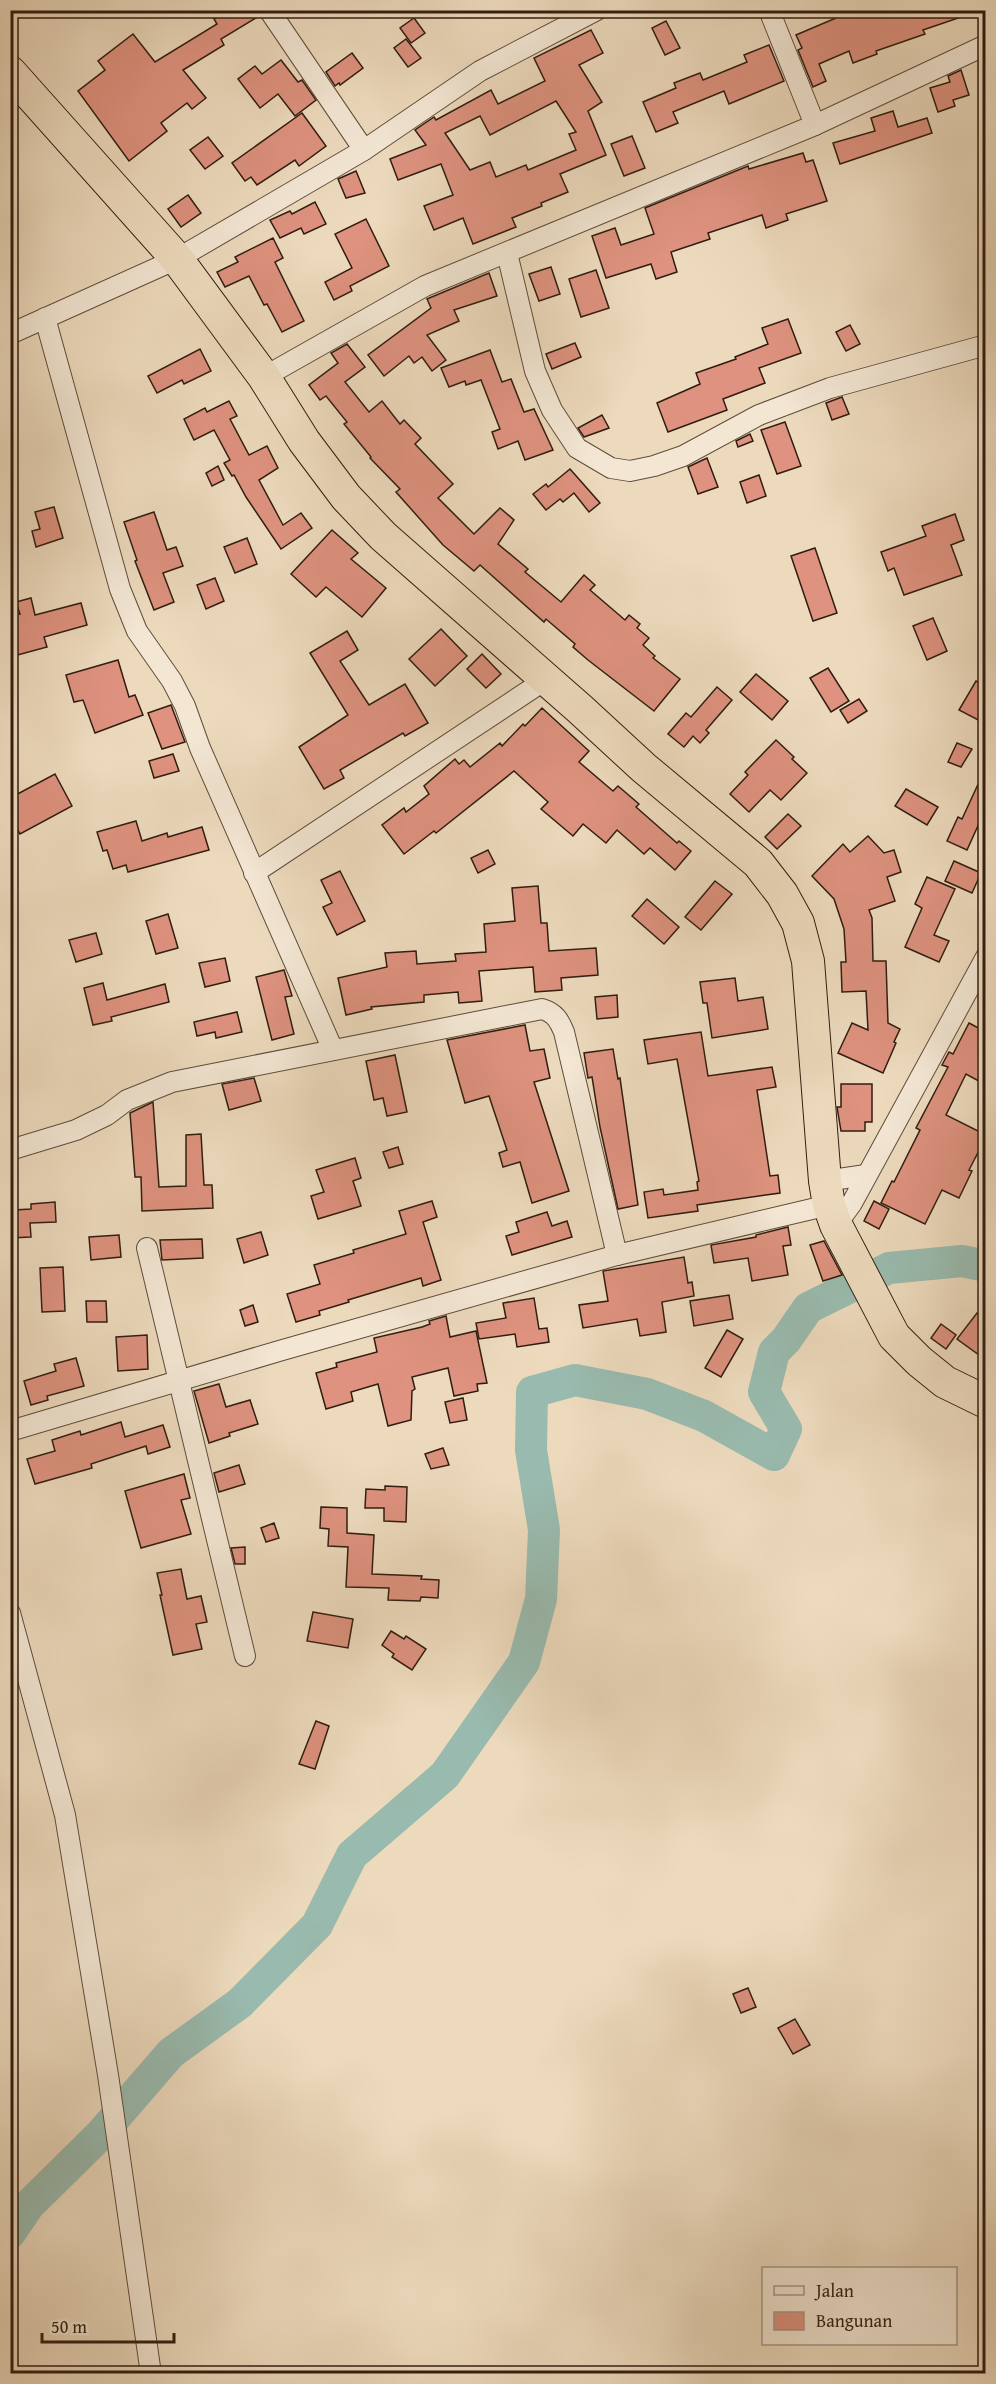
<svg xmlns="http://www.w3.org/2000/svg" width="996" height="2384" font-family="'Gentium Book Plus',serif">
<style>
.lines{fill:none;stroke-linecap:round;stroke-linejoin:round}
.river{stroke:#99bbaf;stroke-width:32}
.building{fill:#de927f;stroke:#301d10;stroke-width:1.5;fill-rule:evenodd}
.minor-casing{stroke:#5f4c3b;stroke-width:22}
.trunk-casing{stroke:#301d10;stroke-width:34}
.minor{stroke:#f3e7d4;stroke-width:20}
.trunk{stroke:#eddabd;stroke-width:32}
</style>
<rect width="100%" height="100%" fill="#eddabd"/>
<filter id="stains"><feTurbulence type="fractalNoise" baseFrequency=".00333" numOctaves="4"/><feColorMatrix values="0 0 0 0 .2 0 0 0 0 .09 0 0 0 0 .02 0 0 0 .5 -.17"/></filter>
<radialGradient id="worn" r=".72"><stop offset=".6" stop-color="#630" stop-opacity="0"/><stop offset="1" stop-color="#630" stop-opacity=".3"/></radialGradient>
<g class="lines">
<polyline class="river" points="10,2233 29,2205 100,2135 171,2053 240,2003 317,1925 352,1855 445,1775 524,1662 541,1599 544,1530 531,1450 532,1392 575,1380 647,1394 704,1416 774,1455 786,1429 764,1392 774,1352 786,1340 808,1308 889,1268 962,1261 986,1266"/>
</g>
<g class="building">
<polygon points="229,10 257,10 259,16 221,39 224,45 183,70 206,98 192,109 187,103 161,123 167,131 129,161 78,91 105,70 98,61 133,34 155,62 217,24 214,19"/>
<polygon points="833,10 973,10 973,13 923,30 925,34 876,51 877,54 853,63 849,51 819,64 826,81 813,87 798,50 802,48 796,35 836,18"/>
<polygon points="414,18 425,33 411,43 400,28"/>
<polygon points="666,21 680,48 665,55 652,28"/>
<path d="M591 30 603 53 579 65 602 102 588 111 606 155 560 174 568 192 541 203 542 206 512 218 516 227 473 244 463 218 434 230 424 206 453 195 441 164 398 180 390 159 426 145 415 130 434 117 436 120 491 90 498 104 545 81 534 58ZM556 101 576 132 569 134 576 150 528 170 526 165 496 177 490 162 470 170 445 133 480 116 490 135Z"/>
<polygon points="406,39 421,58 408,67 394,48"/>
<polygon points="769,45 784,81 729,104 724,91 673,112 678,123 656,132 643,102 676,88 674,83 700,73 703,80 747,62 744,55"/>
<polygon points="352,53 363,68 340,85 339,83 335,86 326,72"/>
<polygon points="281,60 298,82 302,80 316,100 295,116 278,94 260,108 238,79 255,66 262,74"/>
<polygon points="961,70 969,95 953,100 955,106 938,112 930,88 950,82 948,76"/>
<polygon points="893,111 898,127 927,118 932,133 840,164 833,143 875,131 871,118"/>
<polygon points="302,113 326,146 299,166 295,160 257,185 251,177 245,181 232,163"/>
<polygon points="632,136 645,168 624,176 611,144"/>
<polygon points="208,137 223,156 205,169 190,150"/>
<polygon points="803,153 806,162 813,160 827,201 786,214 788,220 766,228 762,215 708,233 710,239 671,252 677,272 656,279 651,264 606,278 592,236 615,228 621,245 654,234 645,208 748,166 749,169"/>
<polygon points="356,171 365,193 346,198 338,179"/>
<polygon points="188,195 201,213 181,227 168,209"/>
<polygon points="315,202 326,224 304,234 301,228 280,238 270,220 290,211 292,214"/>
<polygon points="366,219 389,266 350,286 352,291 334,300 325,282 352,268 335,234"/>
<polygon points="273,238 283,258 275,262 304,321 282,332 267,304 264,305 249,276 225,287 217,272 238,262 235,257"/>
<polygon points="551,267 560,294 539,301 529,274"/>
<polygon points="596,270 609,308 581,317 569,279"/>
<polygon points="489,273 497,296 454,310 459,321 427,335 446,360 432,371 422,357 414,363 409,356 384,376 368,355 431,308 427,299"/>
<polygon points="788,319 801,353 759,368 765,383 723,399 727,410 668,432 657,403 700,384 696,373 736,359 735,357 768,344 762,328"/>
<polygon points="850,325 860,344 846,351 836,332"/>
<polygon points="575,343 581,357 552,369 546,354"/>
<polygon points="347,344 365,367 345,382 369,412 382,401 400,424 404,420 421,438 415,444 453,484 438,498 474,534 500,508 514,520 498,544 528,569 525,572 561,602 584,575 595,585 590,590 625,620 629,615 640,624 637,628 649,638 643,645 655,656 653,658 680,679 654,711 588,660 573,647 575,644 546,619 544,622 480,565 474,571 443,545 396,492 400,489 370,458 371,457 344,424 347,422 326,396 320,400 309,385 338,363 331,353"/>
<polygon points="200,349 211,371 184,384 182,380 157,393 148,376"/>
<polygon points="490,350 502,382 511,379 524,412 534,409 553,450 525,460 518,441 498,449 492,432 500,429 481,380 466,385 465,381 449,387 441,368"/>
<polygon points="842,397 849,414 832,420 826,403"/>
<polygon points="229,401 237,416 230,419 249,455 267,446 278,468 259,480 283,525 301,513 312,528 281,549 246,497 234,475 232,476 224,463 230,460 214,430 194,440 184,419 205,408 207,412"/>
<polygon points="602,415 609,428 584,437 578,428"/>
<polygon points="785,422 801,466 777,474 761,430"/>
<polygon points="750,434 753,441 738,447 736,441"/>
<polygon points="707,458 718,487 698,494 688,467"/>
<polygon points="218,466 224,480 212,486 206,473"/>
<polygon points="570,469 600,503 589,512 574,493 563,502 560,499 546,510 533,494 546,484 548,487"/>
<polygon points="759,475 766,496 747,503 740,482"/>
<polygon points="54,507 63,538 36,547 32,531 40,529 35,512"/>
<polygon points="154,512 167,550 176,547 183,566 163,573 174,602 154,610 135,561 137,560 124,522"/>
<polygon points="955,514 964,540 951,545 962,575 904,595 894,568 888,571 881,552 926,536 922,526"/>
<polygon points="332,530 358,553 351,559 386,588 362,617 326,587 316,597 291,574"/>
<polygon points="247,538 257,564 235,573 224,547"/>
<polygon points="815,548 837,613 813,621 791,556"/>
<polygon points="215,578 224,601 206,609 197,585"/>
<polygon points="31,598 35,615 81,603 87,625 44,637 47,647 10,657 10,615 20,614 16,602"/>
<polygon points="933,618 947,651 927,660 913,626"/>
<polygon points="441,629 467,656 435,686 409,659"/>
<polygon points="347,631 358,650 340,661 369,705 405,684 428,723 405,736 403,733 340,770 344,778 324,789 299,747 348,715 310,653"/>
<polygon points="482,654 501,674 486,688 467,669"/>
<polygon points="118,660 129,697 135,695 143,715 95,733 83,700 74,702 66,675"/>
<polygon points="828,668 849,701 831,712 810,678"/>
<polygon points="756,674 788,701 772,720 740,692"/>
<polygon points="976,681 986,686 986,724 959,710"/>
<polygon points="717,687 732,700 706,730 709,733 700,743 693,736 684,747 668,734 686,713 691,717"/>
<polygon points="859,699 867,711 848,723 840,710"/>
<polygon points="171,705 185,742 162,749 148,713"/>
<polygon points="542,708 589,751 579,762 613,791 618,786 639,804 636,807 677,843 679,841 691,851 675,870 650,848 644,854 617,830 606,843 583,824 573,836 541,809 548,802 514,771 436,833 434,831 404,854 382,825 404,808 406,812 429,794 424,786 455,759 459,764 464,760 470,767 500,743 502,746 523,724 525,726"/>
<polygon points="776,740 794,757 792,759 807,773 781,800 770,790 749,812 730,794 748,775 745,772"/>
<polygon points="957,743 972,749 961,767 948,762"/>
<polygon points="173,754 179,771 154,778 149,761"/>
<polygon points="986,767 986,808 967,850 947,841 958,817 962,819"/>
<polygon points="55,774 72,806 20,834 10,817 10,798"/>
<polygon points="906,789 938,807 927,825 895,806"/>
<polygon points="788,814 801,826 777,849 765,837"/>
<polygon points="136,821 142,841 167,833 168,837 202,827 209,850 128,872 126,865 113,869 107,850 103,851 97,832"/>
<polygon points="868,836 884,853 894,850 901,872 887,877 895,901 869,910 872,918 873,961 886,961 888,1023 900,1029 894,1042 896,1043 883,1073 838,1053 852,1023 868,1030 866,991 842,992 841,962 846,962 844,929 834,899 812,876 843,844 850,852"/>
<polygon points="488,850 495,864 478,873 471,858"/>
<polygon points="954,861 981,873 972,893 945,881"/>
<polygon points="340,871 365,921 337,935 323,907 332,903 321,880"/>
<polygon points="927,877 955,889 934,935 949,941 939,962 905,947 922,908 915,904"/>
<polygon points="715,881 732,894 701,930 685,917"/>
<polygon points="538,886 541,923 547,923 549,951 596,948 598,975 561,978 562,990 535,992 533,967 479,971 482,1001 459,1003 458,992 424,995 424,1002 371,1007 372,1009 346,1015 338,978 387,967 385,953 416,951 417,964 456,961 455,954 486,952 484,924 515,921 512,888"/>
<polygon points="647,899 679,927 664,944 632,916"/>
<polygon points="168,914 178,948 156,954 146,921"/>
<polygon points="96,933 102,954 76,962 69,940"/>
<polygon points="225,958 230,981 205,987 199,963"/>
<polygon points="284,970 292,996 285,997 294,1034 272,1040 256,977"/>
<polygon points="735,978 738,1001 763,997 768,1029 712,1038 707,1003 703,1003 700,982"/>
<polygon points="103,983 107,1000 165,984 169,1002 111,1017 112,1021 93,1025 84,988"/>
<polygon points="617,995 618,1017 597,1019 595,997"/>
<polygon points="237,1012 242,1032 216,1038 215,1032 197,1036 194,1022"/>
<polygon points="969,1023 986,1032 986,1085 966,1074 946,1115 986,1135 986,1137 969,1170 972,1171 959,1198 942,1190 925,1224 881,1203 892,1181 894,1182 920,1130 916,1128 948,1067 942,1065 949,1052 953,1054"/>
<polygon points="525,1025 530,1051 544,1049 550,1078 534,1082 569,1191 532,1203 520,1162 503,1167 499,1153 507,1150 489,1096 465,1103 447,1040"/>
<polygon points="701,1032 708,1076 772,1067 776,1087 757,1090 770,1176 778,1175 780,1193 697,1205 698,1211 648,1218 644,1192 663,1189 664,1195 698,1190 697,1182 699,1181 677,1059 648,1064 644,1040"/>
<polygon points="613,1049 618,1079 620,1078 638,1205 618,1209 600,1127 592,1077 588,1078 584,1053"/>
<polygon points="395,1055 407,1112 387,1116 383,1098 374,1100 366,1061"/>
<polygon points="254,1078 261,1101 229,1110 222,1084"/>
<polygon points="841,1084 872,1084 872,1122 865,1122 865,1131 841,1131 837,1107 841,1107"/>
<polygon points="153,1102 159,1187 186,1186 186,1135 201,1134 204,1185 212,1185 213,1208 142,1211 141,1177 135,1177 130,1113"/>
<polygon points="398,1147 403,1164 389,1168 383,1152"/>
<polygon points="355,1158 361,1178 353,1181 361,1206 318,1219 311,1196 324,1192 316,1170"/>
<polygon points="432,1201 437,1217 423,1222 441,1280 423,1286 421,1278 348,1300 349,1302 319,1311 320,1315 296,1322 287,1294 320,1284 314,1265 354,1253 353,1250 406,1234 399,1211"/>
<polygon points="874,1201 889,1209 879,1229 864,1221"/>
<polygon points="55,1202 56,1222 30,1223 31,1237 10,1238 10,1219 14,1219 14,1210 31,1209 31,1204"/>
<polygon points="547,1212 552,1226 567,1221 572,1237 512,1255 506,1236 519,1232 516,1222"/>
<polygon points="788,1227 791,1245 783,1246 788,1275 752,1281 748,1258 714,1263 711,1245 756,1237 756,1235"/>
<polygon points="261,1232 268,1255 244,1263 237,1239"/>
<polygon points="119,1235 121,1257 91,1260 89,1237"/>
<polygon points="202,1239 203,1258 162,1260 160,1240"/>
<polygon points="824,1241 842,1275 823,1281 810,1245"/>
<polygon points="684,1257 688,1283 692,1282 694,1296 662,1302 666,1332 640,1336 637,1319 583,1328 579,1305 608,1301 603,1271"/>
<polygon points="63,1267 65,1311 42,1312 40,1268"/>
<polygon points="729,1295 733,1319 694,1326 690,1301"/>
<polygon points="534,1298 539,1329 547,1328 549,1342 517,1347 515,1334 479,1339 476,1323 506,1318 503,1303"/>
<polygon points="86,1301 106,1301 107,1322 87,1322"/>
<polygon points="253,1305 258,1322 245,1326 240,1310"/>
<polygon points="977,1313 986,1319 986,1360 957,1339"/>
<polygon points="446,1316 450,1337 476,1331 487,1383 477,1384 478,1391 454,1396 448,1368 412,1377 415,1389 412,1391 411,1420 388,1426 378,1384 351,1392 353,1401 326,1409 316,1373 337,1367 336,1363 377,1352 374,1338 422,1327 430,1324 429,1321"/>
<polygon points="941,1324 956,1335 946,1349 931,1338"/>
<polygon points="727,1330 743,1339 721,1377 705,1368"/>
<polygon points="147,1335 148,1369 118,1371 116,1337"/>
<polygon points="76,1358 84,1386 47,1396 48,1400 31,1405 24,1381 56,1371 54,1364"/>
<polygon points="219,1384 226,1407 250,1400 258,1424 229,1433 230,1436 209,1443 194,1391"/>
<polygon points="463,1398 467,1420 450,1423 445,1402"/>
<polygon points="121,1422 125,1437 163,1425 170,1447 148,1454 146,1446 91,1464 92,1468 85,1470 35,1484 27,1459 55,1451 52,1440 80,1431 81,1435"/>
<polygon points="443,1448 449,1465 431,1469 425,1454"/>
<polygon points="239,1465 245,1484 219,1492 214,1473"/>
<polygon points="184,1474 190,1498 181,1500 191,1534 141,1548 125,1491"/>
<polygon points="385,1486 407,1487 406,1522 384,1521 384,1508 365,1508 366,1489 385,1490"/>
<polygon points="321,1507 347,1508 347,1533 374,1535 372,1574 422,1576 421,1579 439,1580 438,1598 421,1597 420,1601 388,1600 389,1588 346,1587 348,1547 328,1546 329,1529 320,1528"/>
<polygon points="274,1523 279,1538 266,1542 261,1528"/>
<polygon points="245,1547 245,1564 235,1564 231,1548"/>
<polygon points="181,1569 187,1599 201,1596 207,1622 196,1624 202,1649 173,1655 160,1595 162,1595 157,1573"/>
<polygon points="313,1612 353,1619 348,1648 307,1641"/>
<polygon points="391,1631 404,1639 406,1636 426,1649 412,1670 392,1657 394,1654 382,1645"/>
<polygon points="316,1721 329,1726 315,1769 299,1764"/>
<polygon points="748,1988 756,2007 741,2013 733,1994"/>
<polygon points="795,2019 810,2045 793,2054 778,2028"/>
</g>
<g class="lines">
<defs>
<g id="minor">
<polyline points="269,10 364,150"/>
<polyline points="769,10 815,125"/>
<polyline points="507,253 535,371 552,410 577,448 611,468 630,471 654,466 683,456 759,415 830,388 986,345"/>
<polyline points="45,318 120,589 137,631 172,681 185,706 200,748 333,1050"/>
<polyline points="10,334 177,259 364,150 480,71 597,10"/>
<polyline points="264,377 425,286 815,125 986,45"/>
<polyline points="254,873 545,680"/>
<path d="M10 1150 76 1130 107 1115 127 1100 172 1082 542 1009C555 1013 559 1020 564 1032L617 1255"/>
<polyline points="825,1181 866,1175"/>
<polyline points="836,1225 852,1203 986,957"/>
<polyline points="147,1248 245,1656"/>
<polyline points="10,1431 279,1351 617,1255 829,1205"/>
<polyline points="10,1613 65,1815 108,2075 151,2374"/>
</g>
<polyline id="trunk" points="10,72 177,259 264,377 304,441 346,497 383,536 580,709 644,768 758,863 782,894 798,923 808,961 825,1181 829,1205 836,1225 894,1336 919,1361 945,1382 986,1402"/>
</defs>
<use href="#minor" class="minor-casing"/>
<use href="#trunk" class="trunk-casing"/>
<use href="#minor" class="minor"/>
<use href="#trunk" class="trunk"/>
</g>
<rect width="996" height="2384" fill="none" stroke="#eddabd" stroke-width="36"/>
<rect x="12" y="12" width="972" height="2360" fill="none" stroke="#301d10" stroke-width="3"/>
<rect x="18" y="18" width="960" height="2348" fill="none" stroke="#301d10" stroke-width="1.5"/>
<rect x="762" y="2267" width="195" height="78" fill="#f3e7d4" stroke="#a59686" stroke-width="1.5"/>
<rect x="774" y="2286" width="30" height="9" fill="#f3e7d4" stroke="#a59686" stroke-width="1.5"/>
<text x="816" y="2297" font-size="18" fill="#301d10">Jalan</text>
<rect x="774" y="2312" width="30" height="18" fill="#de927f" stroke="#a59686" stroke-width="1.5"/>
<text x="816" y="2327" font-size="18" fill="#301d10">Bangunan</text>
<path d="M42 2333v9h132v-9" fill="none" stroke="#301d10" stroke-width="3"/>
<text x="51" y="2333" font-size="18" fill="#301d10" stroke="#f3e7d4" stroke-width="4.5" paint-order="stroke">50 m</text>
<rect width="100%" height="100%" filter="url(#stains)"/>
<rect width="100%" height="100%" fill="url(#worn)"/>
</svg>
